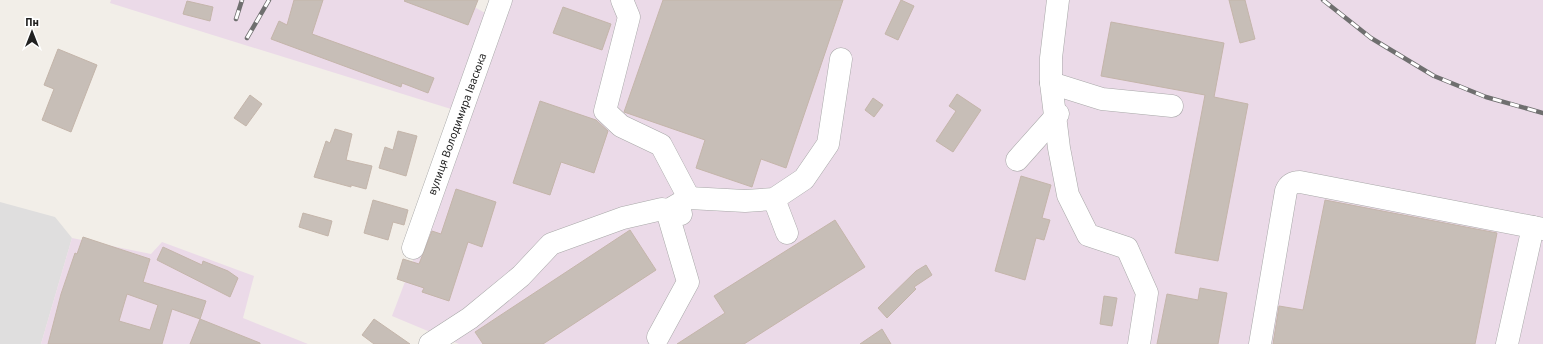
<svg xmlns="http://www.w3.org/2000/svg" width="1543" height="344" font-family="'Source Sans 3',sans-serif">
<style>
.residential{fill:#dfdede}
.industrial{fill:#ebdae8}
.building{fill:#c7beb7;stroke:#c4b5aa;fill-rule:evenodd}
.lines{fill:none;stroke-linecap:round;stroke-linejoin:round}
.minor-casing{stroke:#a8a8a8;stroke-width:23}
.minor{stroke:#fff;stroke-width:22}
.rail-casing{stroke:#6f6f6f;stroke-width:4.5}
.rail{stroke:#fff;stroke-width:3;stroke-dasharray:9;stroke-linecap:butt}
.labels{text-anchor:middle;stroke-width:3;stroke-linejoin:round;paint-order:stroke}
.street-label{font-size:12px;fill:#212121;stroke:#fff}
</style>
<rect width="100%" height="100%" fill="#f2eee8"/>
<polygon class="residential" points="0,202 55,217 72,238 41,344 0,344"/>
<g class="industrial">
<polygon points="111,0 462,0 485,13 451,109 110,3"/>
<polygon points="512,0 1543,0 1543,344 459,344 392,316"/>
<polygon points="72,238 151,254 162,242 254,276 243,318 308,344 41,344"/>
</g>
<g class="building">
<polygon points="294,0 323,0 312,34 434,78 428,93 402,83 401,87 271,39 279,21 287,25"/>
<polygon points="405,0 478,0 468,25 404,1"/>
<polygon points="663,0 843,0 786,168 761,159 752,187 696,168 705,140 624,112"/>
<polygon points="901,0 914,6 898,40 885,34"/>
<polygon points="1229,0 1245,0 1255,39 1240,43"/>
<polygon points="187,1 213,7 210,21 183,14"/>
<polygon points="563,7 611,24 602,50 553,33"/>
<polygon points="1111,22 1224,43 1214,97 1248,104 1218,261 1175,253 1205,95 1101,76"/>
<polygon points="58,49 97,65 71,132 42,120 54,89 44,85"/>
<polygon points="957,94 981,110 953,152 936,141 956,111 949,106"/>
<polygon points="250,95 262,104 246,126 234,118"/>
<polygon points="873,98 883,105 874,117 865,110"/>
<polygon points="540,101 596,120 608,131 594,173 561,162 550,195 513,183"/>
<polygon points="335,129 352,134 346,160 372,166 366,189 351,185 351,187 314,177 326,141 330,143"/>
<polygon points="398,131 417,136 406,176 379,168 385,147 393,150"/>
<polygon points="1021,176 1051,185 1042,218 1050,220 1044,240 1036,238 1025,280 995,271"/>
<polygon points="456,189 496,202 482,247 468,242 449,301 422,292 424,288 397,279 403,259 419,264 432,231 441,234"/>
<polygon points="373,200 408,210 404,225 393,222 388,240 364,233"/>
<polygon points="1325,200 1497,233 1475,344 1273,344 1279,306 1303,310"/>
<polygon points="303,213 332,221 328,236 299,227"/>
<polygon points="835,220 865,267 744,344 677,344 725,313 714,296"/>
<polygon points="630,230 656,270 543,344 483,344 475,332"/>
<path d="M83 237 150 259 143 282 206 301 200 319 172 309 162 344H48L61 294 75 253 77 254ZM127 294 158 305 150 330 119 321Z"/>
<polygon points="163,247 202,265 203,261 228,271 238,278 230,297 157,260"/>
<polygon points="926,265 932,275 914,287 916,289 887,318 878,308 916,271"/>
<polygon points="1200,288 1227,293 1218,344 1157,344 1167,294 1198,300"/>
<polygon points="1104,296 1117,298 1112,326 1100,324"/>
<polygon points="200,319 260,343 260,344 190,344"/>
<polygon points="374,319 410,344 374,344 362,335"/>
<polygon points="882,329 891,344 860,344"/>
</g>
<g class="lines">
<defs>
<g id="minor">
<polyline points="622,0 629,17 605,111 621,126 661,145 689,198"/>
<polyline points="1058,0 1051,58 1051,83 1059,148 1068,195 1088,235 1127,248 1147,293 1139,344"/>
<polyline points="1051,83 1102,99 1172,106"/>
<polyline points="1017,160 1058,114"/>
<polyline points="774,199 787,233"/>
<polyline points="413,248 501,0"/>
<polyline points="658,337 688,282 667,211 689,198 745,201 774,199 804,179 828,144 841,59"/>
<polyline points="430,344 470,318 521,276 551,244 623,218 662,209 681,214"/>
<path d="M1260 344 1286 191C1289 184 1293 182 1300 182L1543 229"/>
<polyline points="1507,344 1533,227"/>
</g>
</defs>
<use href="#minor" class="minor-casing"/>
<use href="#minor" class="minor"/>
<defs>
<g id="rail">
<polyline points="1323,0 1371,38 1434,76 1486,97 1543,113"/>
<polyline points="236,19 242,0"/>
<polyline points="247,38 269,0"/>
</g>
</defs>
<use href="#rail" class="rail-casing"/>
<use href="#rail" class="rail"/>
</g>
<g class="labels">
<g class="street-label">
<text transform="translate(457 124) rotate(-70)" y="4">вулиця Володимира Івасюка</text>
</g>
</g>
<g transform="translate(32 32)" stroke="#ffffff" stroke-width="3" paint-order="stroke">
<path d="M0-3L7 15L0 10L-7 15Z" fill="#212121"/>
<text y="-6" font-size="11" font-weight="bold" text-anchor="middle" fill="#212121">Пн</text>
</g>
</svg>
